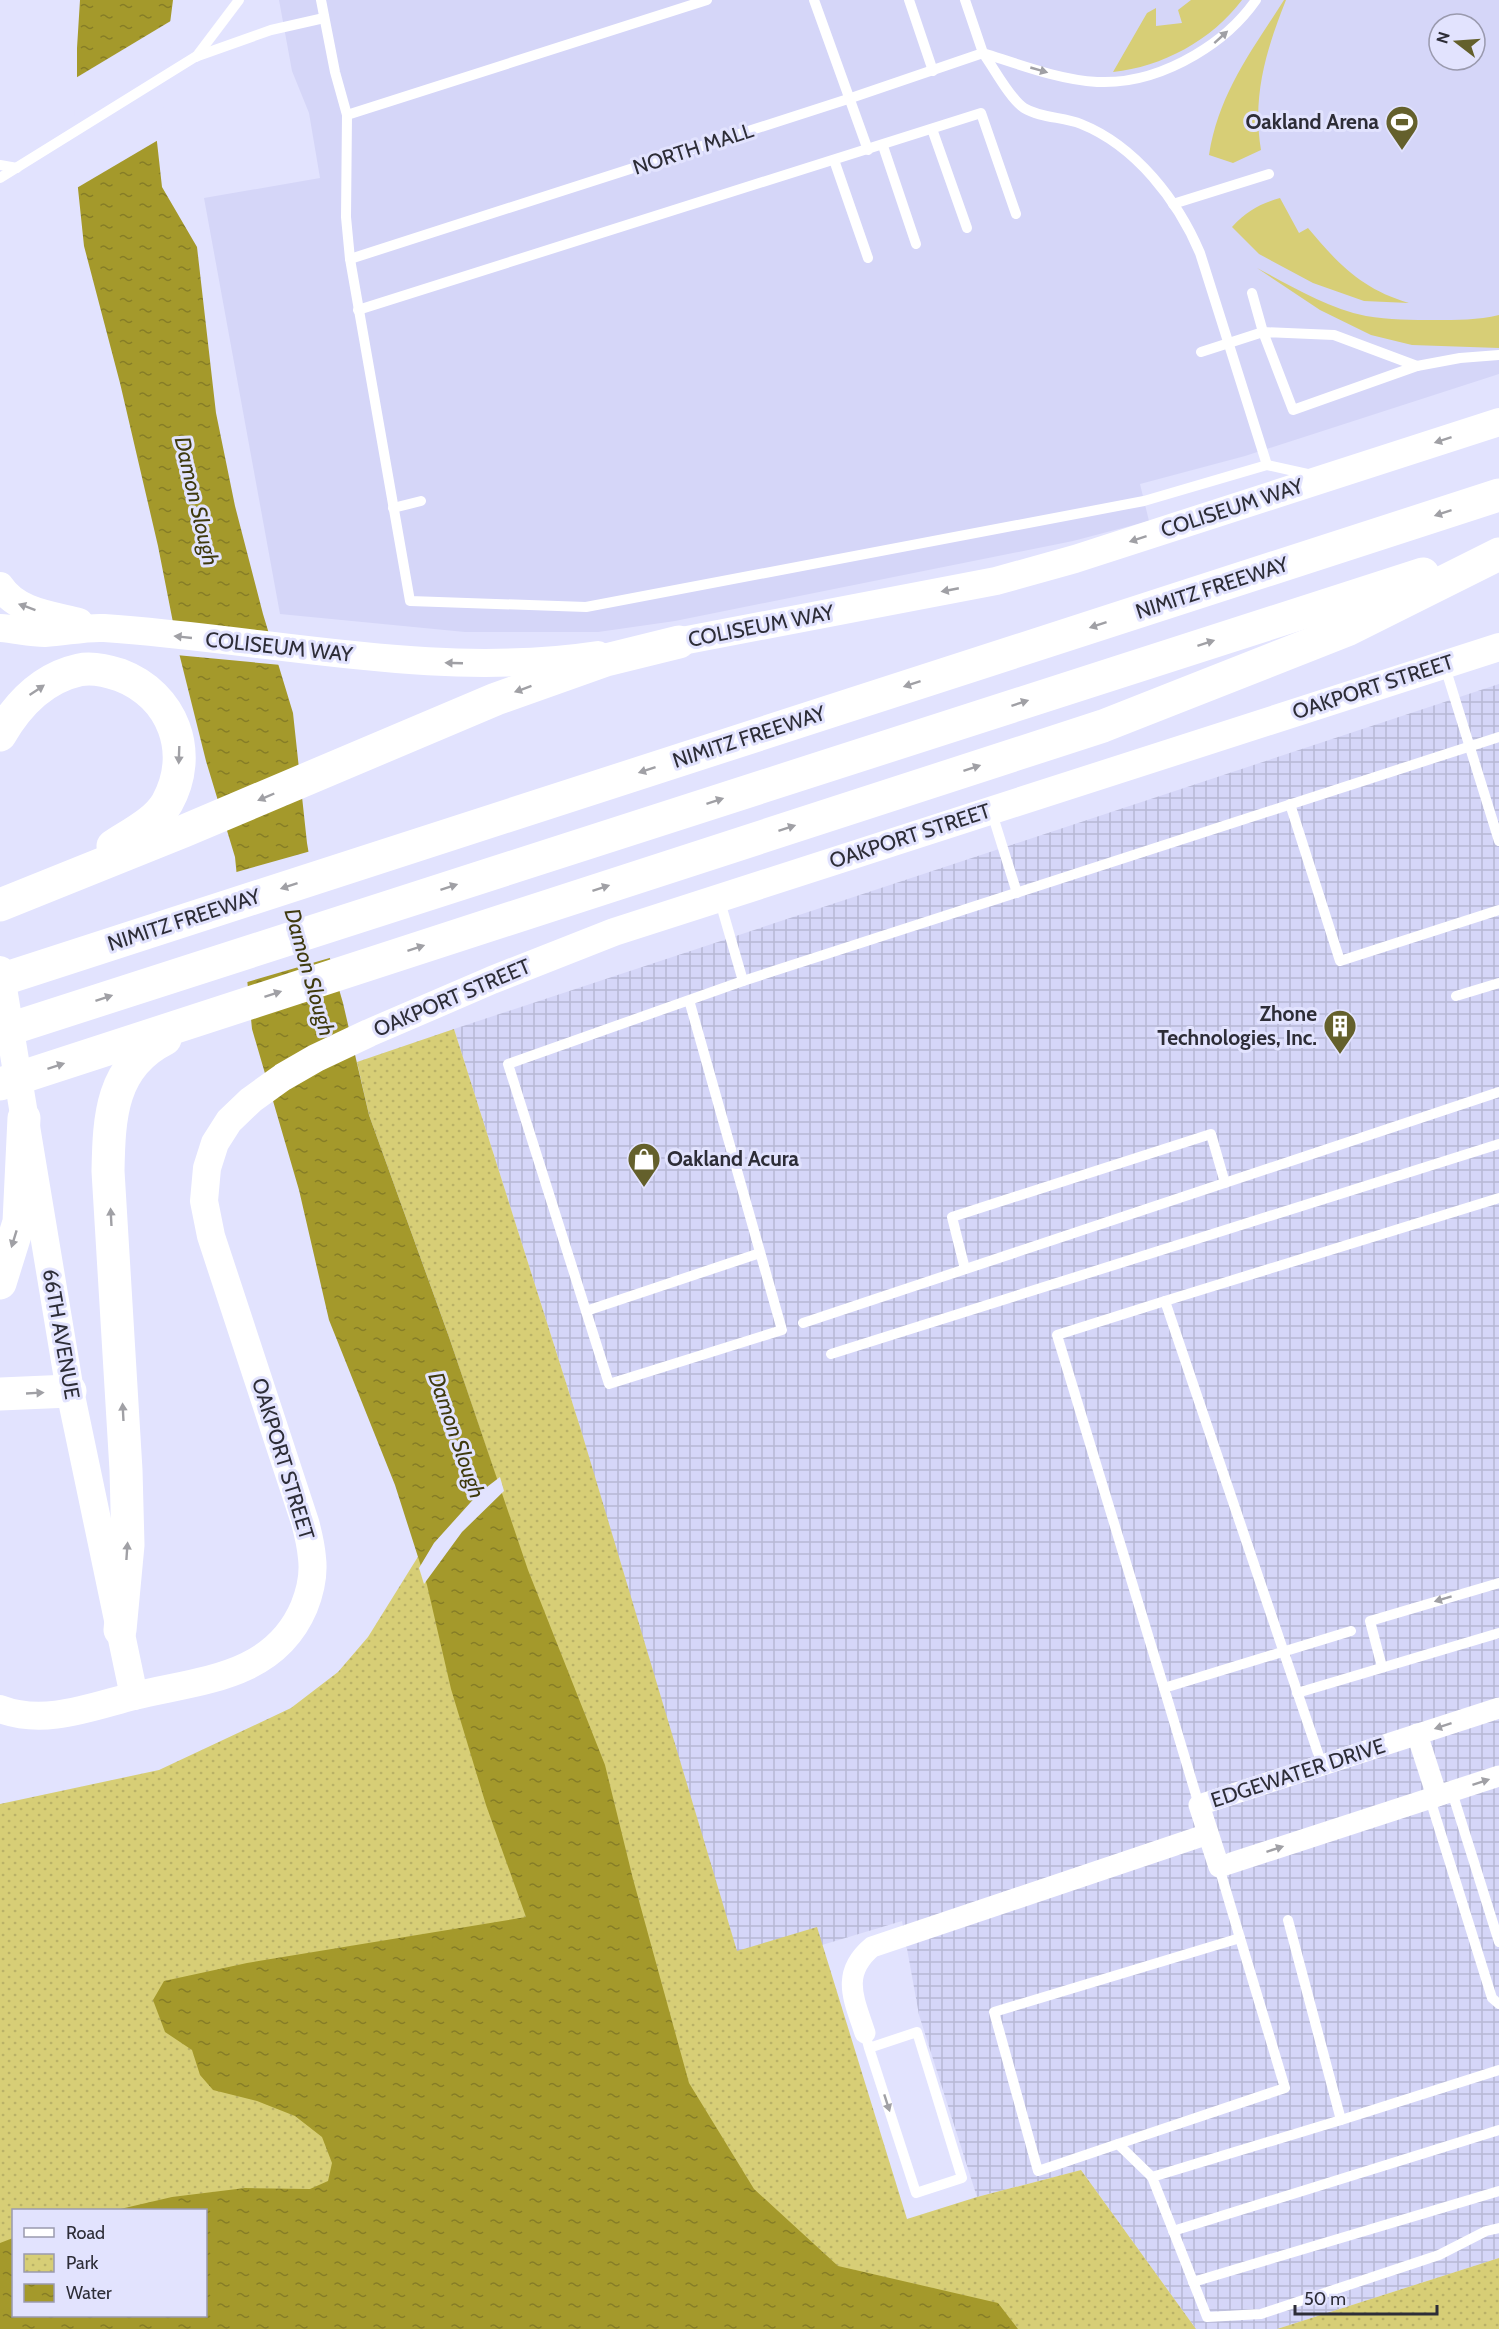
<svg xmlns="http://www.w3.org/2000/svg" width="1499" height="2329" font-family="Cabin,sans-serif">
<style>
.built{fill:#d5d6f8;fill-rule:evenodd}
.industrial{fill:url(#industrial-grid)}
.grass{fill:#d7ce76}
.park{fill:url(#park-dots);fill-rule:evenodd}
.water{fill:url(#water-ripples)}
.pier{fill:#e2e3fe}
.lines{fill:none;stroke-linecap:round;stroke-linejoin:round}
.lane{stroke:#fff;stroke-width:10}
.street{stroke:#fff;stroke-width:21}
.secondary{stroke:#fff;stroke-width:28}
.highway{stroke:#fff;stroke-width:33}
.oneway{fill:#a0a0a5}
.labels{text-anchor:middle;stroke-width:6;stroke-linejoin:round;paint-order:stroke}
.poi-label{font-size:21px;font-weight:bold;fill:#2d2d37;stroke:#e2e3fe;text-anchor:end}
.street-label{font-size:21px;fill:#2d2d37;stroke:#e2e3fe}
.water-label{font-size:22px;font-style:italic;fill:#3f3a0e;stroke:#e2e3fe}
</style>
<defs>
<pattern id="industrial-grid" width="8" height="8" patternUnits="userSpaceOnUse" patternTransform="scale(1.5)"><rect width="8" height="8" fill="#d5d6f8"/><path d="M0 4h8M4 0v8" fill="none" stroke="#b7b8d5"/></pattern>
<pattern id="park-dots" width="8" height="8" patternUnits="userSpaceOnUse" patternTransform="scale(1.5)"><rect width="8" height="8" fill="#d7ce76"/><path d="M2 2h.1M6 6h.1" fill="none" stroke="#b9b167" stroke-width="1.8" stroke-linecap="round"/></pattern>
<pattern id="water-ripples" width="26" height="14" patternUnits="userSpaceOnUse" patternTransform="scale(1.5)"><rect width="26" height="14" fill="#a4992b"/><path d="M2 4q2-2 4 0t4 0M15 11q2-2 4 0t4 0" fill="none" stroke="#867d26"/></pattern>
</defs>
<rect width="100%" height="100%" fill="#e2e3fe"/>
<path class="built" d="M279 0H1499V374L1245 456 1140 484 1149 521 1073 541 675 621 598 632H465L280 614 204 198 320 178 309 113 292 71ZM1439 24H1475V60H1439Z"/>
<polygon class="industrial" points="1499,684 1499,2258 1277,2329 1196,2329 1081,2170 977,2197 919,2015 902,1921 722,1975 581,1430 454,1029"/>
<g class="grass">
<path d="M1191 0H1242C1212 40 1162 67 1113 72L1147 13 1156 8V26L1182 23 1178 10Z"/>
<path d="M1284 0H1286C1266 50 1252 96 1261 150L1233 163 1209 155C1219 93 1251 52 1284 0Z"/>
<path d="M1280 198 1299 233 1308 228C1339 265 1362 289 1409 303L1364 301 1313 283 1259 254 1232 227C1247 211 1259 204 1280 198Z"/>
<path d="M1257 268C1291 286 1327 308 1366 316 1389 320 1412 320 1435 320 1457 320 1478 320 1499 315V348L1412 345 1371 335 1320 310Z"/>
</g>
<g class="park">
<path d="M454 1029 581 1430 737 1951 817 1927 907 2219 977 2197 1081 2170 1196 2329H0V1804L159 1770 291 1708 338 1672 368 1637 434 1531 494 1471 449 1337 369 1115 357 1062ZM14 2210H206V2316H14Z"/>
<polygon points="1499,2258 1499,2329 1277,2329"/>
</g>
<polygon class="water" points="80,0 173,0 156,133 162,187 197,247 216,413 235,506 263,614 293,713 307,843 322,931 343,1003 369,1115 449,1337 528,1570 605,1765 633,1879 689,2083 754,2189 838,2266 998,2303 1018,2329 0,2329 0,2243 13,2238 14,2316 206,2316 206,2210 116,2210 172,2197 245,2188 310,2189 328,2181 332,2163 322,2137 295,2116 257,2101 213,2090 200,2075 192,2050 165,2032 153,2000 164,1981 247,1963 526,1917 486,1805 451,1689 427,1585 395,1485 329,1320 299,1190 252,1029 235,857 206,761 179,653 158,546 120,383 84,246 77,179 77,48"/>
<g class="pier">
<polygon points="174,19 160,139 75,189 74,79"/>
<polygon points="170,625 272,635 281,665 176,655"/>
<polygon points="311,851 325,931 333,957 244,983 233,873"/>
<polygon points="500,1477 504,1491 462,1532 424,1584 419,1568 434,1543 479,1493"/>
</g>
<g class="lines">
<g class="lane">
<polyline points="321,0 335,72 347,115 346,217 350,259 410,601 586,607 1144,501 1267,465 1312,475"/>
<polyline points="814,0 868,150"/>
<polyline points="909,0 933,71"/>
<path d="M983 53C994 68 1010 99 1024 108 1040 118 1064 117 1081 124 1136 146 1178 201 1200 253L1267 465"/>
<path d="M983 53C1064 79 1115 102 1195 55 1219 41 1240 23 1256 0"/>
<polyline points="196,57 239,0"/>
<polyline points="347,115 707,0"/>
<polyline points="932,129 967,228"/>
<polyline points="883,146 916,244"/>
<polyline points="834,160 868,258"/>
<polyline points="0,165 17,168"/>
<polyline points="0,178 195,57 271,30 324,18"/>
<polyline points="1173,204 1269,174"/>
<polyline points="350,259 848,99 983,53 965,0"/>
<polyline points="358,310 981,113 1016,214"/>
<polyline points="1201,352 1263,332 1293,410 1417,366 1334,335 1263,332 1252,293"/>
<polyline points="1417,366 1460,358 1499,355"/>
<polyline points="393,508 421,501"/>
<polyline points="1445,667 1499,841"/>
<polyline points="1290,804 1340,961 1499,910"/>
<polyline points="991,810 1017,893"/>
<polyline points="719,898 743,981"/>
<polyline points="1456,996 1499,983"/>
<polyline points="689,1000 782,1330 609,1384 508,1064 743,981 1499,737"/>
<polyline points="965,1269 952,1217 1211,1134 1225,1183"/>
<polyline points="586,1311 760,1253"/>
<polyline points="803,1323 1499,1092"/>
<polyline points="831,1354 1499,1144"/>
<polyline points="1382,1667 1370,1621 1499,1583"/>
<polyline points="1164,1688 1057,1335 1165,1301"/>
<polyline points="1297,1693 1499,1633"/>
<polyline points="1322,1765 1165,1301 1499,1198"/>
<polyline points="1452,1792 1499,1942"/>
<polyline points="1430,1799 1492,1998 1499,2004"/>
<polyline points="1199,1805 1164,1688 1351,1631"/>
<polyline points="1288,1920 1341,2120 1499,2070"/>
<polyline points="865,2033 869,2048 916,2193 962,2178 917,2032 869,2048"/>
<polyline points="1341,2120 1152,2177 1207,2317 1261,2314 1439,2255 1486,2231 1499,2228"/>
<polyline points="1118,2144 1285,2088 1240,1938"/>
<polyline points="1152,2177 1118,2144 1038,2171 994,2012 1240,1938 1219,1867"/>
<polyline points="1173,2231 1499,2130"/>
<polyline points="1193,2282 1499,2191"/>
</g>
<g class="street">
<polyline points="1499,1708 1199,1805 1219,1867 1499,1776"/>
<polyline points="1417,1734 1437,1796"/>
<path d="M865 2033C854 1999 840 1974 872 1947L1208 1834"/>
</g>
<g class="secondary">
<path d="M0 586C17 612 51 615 79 622"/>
<path d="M0 628C15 629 30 633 45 633 65 632 85 627 104 628 269 639 433 680 598 655"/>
<polyline points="656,646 996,581 1075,559 1499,422"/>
<polyline points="0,970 70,1391 134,1696"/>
<path d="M0 1709C44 1726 91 1707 134 1696 200 1680 274 1678 304 1607 310 1592 314 1574 312 1558 311 1546 308 1533 305 1522L211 1236 204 1201 207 1168 215 1143 229 1121 251 1100 283 1077 316 1058 369 1033 492 980 614 932 1499 647"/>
</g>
<g class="highway">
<path d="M0 735C18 704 43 678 79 670 92 667 108 671 120 675 173 695 195 753 167 803 156 822 131 834 113 846"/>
<polyline points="0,905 184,831 496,699 606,660 679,642"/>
<polyline points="0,980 1499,495"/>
<polyline points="0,1032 1423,574"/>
<polyline points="0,1084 1103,726 1347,630 1499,554"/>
<polyline points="0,1283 19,1222 24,1118"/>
<polyline points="0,1394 70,1391"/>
<path d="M120 1630 128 1545 126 1470 108 1171C109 1117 111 1066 165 1039"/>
</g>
</g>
<defs><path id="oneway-solid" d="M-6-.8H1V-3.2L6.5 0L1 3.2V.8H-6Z" transform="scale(1.5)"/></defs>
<g class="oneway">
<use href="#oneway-solid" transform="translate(1221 37) rotate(-42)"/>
<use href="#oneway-solid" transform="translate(1039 70) rotate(16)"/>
<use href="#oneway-solid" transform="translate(1443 440) rotate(162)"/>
<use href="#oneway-solid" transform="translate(1443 513) rotate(162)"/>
<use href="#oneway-solid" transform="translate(1138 539) rotate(162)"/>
<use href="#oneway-solid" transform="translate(950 590) rotate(169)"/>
<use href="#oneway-solid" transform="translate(27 607) rotate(-160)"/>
<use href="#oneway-solid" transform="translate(1098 625) rotate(162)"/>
<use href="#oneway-solid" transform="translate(183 637) rotate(-174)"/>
<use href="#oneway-solid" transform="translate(1206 643) rotate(-18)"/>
<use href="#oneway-solid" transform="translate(454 663) rotate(-178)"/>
<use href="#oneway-solid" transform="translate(912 684) rotate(162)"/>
<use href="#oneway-solid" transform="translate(523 689) rotate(160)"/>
<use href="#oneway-solid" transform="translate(37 690) rotate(-34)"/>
<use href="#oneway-solid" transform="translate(1020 703) rotate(-18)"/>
<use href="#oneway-solid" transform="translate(179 755) rotate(92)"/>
<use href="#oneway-solid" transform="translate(972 768) rotate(-18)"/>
<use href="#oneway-solid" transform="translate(647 770) rotate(162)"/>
<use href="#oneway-solid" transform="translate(266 797) rotate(157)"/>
<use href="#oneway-solid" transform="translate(715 801) rotate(-18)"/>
<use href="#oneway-solid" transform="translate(787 828) rotate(-18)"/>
<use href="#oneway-solid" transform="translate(289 886) rotate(162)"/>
<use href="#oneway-solid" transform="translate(449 887) rotate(-18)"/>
<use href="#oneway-solid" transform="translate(601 888) rotate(-18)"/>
<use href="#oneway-solid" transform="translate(416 948) rotate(-18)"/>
<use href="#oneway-solid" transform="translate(273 994) rotate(-18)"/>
<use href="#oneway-solid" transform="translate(104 998) rotate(-18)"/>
<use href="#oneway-solid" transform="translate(56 1066) rotate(-18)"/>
<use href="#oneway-solid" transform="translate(111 1217) rotate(-93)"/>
<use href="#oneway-solid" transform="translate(14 1239) rotate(107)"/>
<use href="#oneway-solid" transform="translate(35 1393) rotate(-3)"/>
<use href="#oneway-solid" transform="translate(123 1412) rotate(-93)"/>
<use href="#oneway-solid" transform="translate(127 1551) rotate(-86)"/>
<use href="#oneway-solid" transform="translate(1443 1599) rotate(163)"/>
<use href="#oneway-solid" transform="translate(1443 1726) rotate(162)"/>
<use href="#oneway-solid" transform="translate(1481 1782) rotate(-18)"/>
<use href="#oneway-solid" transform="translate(1275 1849) rotate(-18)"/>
<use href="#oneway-solid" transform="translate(887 2103) rotate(72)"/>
</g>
<defs>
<symbol id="stadium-pin" viewBox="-11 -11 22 30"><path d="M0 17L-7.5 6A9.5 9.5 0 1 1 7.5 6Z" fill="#64602c" stroke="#e2e3fe"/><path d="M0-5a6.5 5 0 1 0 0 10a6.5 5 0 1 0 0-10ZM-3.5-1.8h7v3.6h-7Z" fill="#fff"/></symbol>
<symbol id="building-pin" viewBox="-11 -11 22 30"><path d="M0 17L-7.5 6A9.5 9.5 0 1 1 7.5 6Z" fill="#64602c" stroke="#e2e3fe"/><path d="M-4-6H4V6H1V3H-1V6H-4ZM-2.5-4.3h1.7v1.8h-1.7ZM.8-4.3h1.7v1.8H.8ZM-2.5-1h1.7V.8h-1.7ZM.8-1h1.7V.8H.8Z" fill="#fff"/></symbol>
<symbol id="shop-pin" viewBox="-11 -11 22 30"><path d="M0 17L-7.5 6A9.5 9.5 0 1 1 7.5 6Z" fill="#64602c" stroke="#e2e3fe"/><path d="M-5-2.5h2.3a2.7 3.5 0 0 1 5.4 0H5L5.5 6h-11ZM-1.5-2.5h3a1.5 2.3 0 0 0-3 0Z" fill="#fff"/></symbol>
</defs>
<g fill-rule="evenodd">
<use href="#stadium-pin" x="1383" y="103" width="38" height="52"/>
<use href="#building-pin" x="1321" y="1007" width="38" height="52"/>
<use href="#shop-pin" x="625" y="1140" width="38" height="52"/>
</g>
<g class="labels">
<g class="poi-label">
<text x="1379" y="129">Oakland Arena</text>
<text x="1317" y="1021">Zhone<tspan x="1317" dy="24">Technologies, Inc.</tspan></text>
<text x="667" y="1166" text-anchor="start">Oakland Acura</text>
</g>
<g class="street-label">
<text transform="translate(693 149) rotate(-18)" y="7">NORTH MALL</text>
<text transform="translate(1232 508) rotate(-18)" y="7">COLISEUM WAY</text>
<text transform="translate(1212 588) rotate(-18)" y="7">NIMITZ FREEWAY</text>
<text transform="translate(761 626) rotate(-11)" y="7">COLISEUM WAY</text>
<text transform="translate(279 647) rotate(6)" y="7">COLISEUM WAY</text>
<text transform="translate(1373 687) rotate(-18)" y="7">OAKPORT STREET</text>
<text transform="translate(749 737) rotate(-18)" y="7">NIMITZ FREEWAY</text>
<text transform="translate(910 836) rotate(-18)" y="7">OAKPORT STREET</text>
<text transform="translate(184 920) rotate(-18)" y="7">NIMITZ FREEWAY</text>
<text transform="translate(452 998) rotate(-23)" y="7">OAKPORT STREET</text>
<text transform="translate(61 1334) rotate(80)" y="7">66TH AVENUE</text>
<text transform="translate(283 1459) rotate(73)" y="7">OAKPORT STREET</text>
<text transform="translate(1298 1773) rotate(-18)" y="7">EDGEWATER DRIVE</text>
</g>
<g class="water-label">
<text transform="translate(197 501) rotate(77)" y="8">Damon Slough</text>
<text transform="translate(310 972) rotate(74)" y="8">Damon Slough</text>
<text transform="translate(457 1435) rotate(71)" y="8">Damon Slough</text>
</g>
</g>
<rect x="12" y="2209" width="195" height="108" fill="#e2e3fe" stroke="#9a9aae" stroke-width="1.5"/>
<rect x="24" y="2228" width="30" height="9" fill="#ffffff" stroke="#9a9aae" stroke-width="1.5"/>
<text x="66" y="2239" font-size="18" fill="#2d2d37">Road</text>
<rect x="24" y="2254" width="30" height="18" fill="url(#park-dots)" stroke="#9a9aae" stroke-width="1.5"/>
<text x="66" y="2269" font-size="18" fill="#2d2d37">Park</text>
<rect x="24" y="2284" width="30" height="18" fill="url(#water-ripples)" stroke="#9a9aae" stroke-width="1.5"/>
<text x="66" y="2299" font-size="18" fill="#2d2d37">Water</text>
<g transform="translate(1457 42) rotate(287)"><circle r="28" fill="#e2e3fe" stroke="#9a9aae" stroke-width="1.5"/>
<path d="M0-4.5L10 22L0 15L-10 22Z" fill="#64602c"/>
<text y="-9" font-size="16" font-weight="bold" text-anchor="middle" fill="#2d2d37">N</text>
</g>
<path d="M1295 2305v9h142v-9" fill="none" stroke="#2d2d37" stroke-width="3"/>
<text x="1304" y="2305" font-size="18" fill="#2d2d37" stroke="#e2e3fe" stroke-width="4.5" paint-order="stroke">50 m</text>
</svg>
